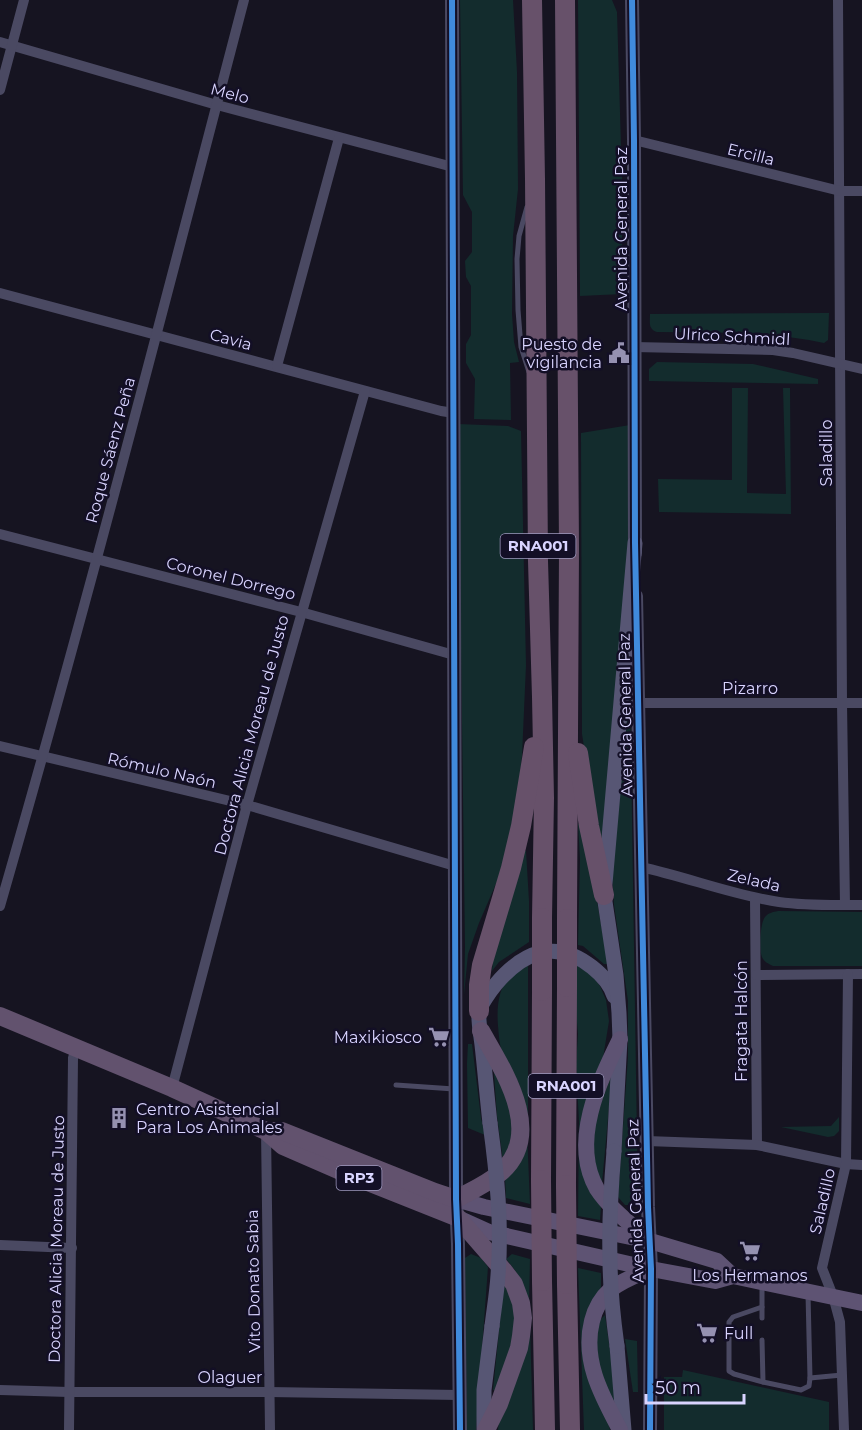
<svg xmlns="http://www.w3.org/2000/svg" width="862" height="1430" font-family="Montserrat,sans-serif">
<style>
.green{fill:#132c2d}
.lines{fill:none;stroke-linecap:round;stroke-linejoin:round}
.service{stroke:#4a4962;stroke-width:5}
.minor{stroke:#4a4962;stroke-width:10}
.tertiary{stroke:#4a4962;stroke-width:14}
.secondary{stroke:#575674;stroke-width:15}
.primary{stroke:#5e5373;stroke-width:16}
.trunk{stroke:#62526e;stroke-width:18}
.motorway{stroke:#67516a;stroke-width:20}
.secondary-bridge{stroke:#575674;stroke-width:15}
.motorway-bridge{stroke:#67516a;stroke-width:20}
.cycleway-casing{stroke:#130f26;stroke-width:10}
.cycleway{stroke:#408adc;stroke-width:6}
.labels{text-anchor:middle;stroke-width:5;stroke-linejoin:round;paint-order:stroke}
.shield{fill:#130f26;stroke:#9e99be;stroke-width:1.5}
.shield-label{font-size:15px;font-weight:bold;fill:#d9d4ff}
.street-label{font-size:16px;fill:#d9d4ff;stroke:#130f26}
.poi-label{font-size:16px;fill:#d9d4ff;stroke:#130f26;text-anchor:end}
</style>
<rect width="100%" height="100%" fill="#161421"/>
<g class="green">
<polygon points="460,0 513,0 517,72 518,189 513,236 512,314 514,342 519,362 510,363 511,420 474,419 475,379 466,363 466,344 471,335 471,286 466,277 465,261 472,252 472,212 463,195"/>
<polygon points="578,0 612,0 617,12 622,180 622,294 580,296"/>
<path d="M829 313 828 340 824 343 809 340 761 333 657 332C648 329 650 323 650 314Z"/>
<polygon points="657,362 753,364 818,379 818,384 649,381 649,369"/>
<polygon points="732,388 748,388 747,493 786,494 783,388 790,388 791,514 659,512 658,479 732,480"/>
<polygon points="458,424 508,426 521,431 526,665 522,756 515,821 498,879 479,923 468,954 464,995 465,947"/>
<polygon points="630,425 630,544 602,860 582,734 581,433"/>
<polygon points="627,690 630,690 638,1203 635,1202 632,1205 625,1205 618,1197 628,1057 628,1001 614,905 612,872"/>
<polygon points="582,823 589,855 608,964 604,964 583,946 578,945 580,859 578,824"/>
<polygon points="522,850 526,851 529,901 529,942 499,962 492,971 494,950"/>
<path d="M778 911 862 912V966H773C769 964 764 962 762 957 759 950 760 923 765 917 768 913 773 912 778 911Z"/>
<polygon points="577,964 590,972 600,986 606,1000 609,1021 603,1058 581,1127 601,1207 600,1220 578,1216 579,1122 576,1066 578,1034 576,1011"/>
<path d="M528 965V1118C525 1108 523 1097 520 1087 516 1075 507 1065 503 1054 499 1045 499 1035 498 1026 496 1000 500 974 528 965Z"/>
<polygon points="468,1044 472,1044 481,1118 485,1135 468,1128 467,1063"/>
<polygon points="493,1060 512,1106 513,1139 503,1161 497,1116"/>
<path d="M612 1075 602 1183C600 1178 596 1172 595 1166 587 1134 600 1104 612 1075Z"/>
<polygon points="839,1117 839,1131 834,1136 828,1137 781,1127 831,1126"/>
<polygon points="527,1132 530,1204 506,1198 505,1178"/>
<polygon points="471,1254 481,1258 488,1267 476,1430 467,1430 465,1258"/>
<path d="M512 1254 530 1259 529 1306C524 1285 520 1275 506 1259Z"/>
<polygon points="578,1268 601,1273 601,1289 584,1320 610,1430 584,1430"/>
<path d="M504 1281C527 1315 508 1356 497 1391L493 1390Z"/>
<polygon points="605,1315 611,1357 615,1402 612,1402 599,1370 596,1349 599,1321"/>
<polygon points="530,1324 533,1430 498,1430 499,1420"/>
<polygon points="625,1339 637,1341 638,1392 633,1392"/>
<polygon points="683,1370 829,1402 829,1430 664,1430 664,1377 682,1377"/>
</g>
<g class="lines">
<g class="service">
<polyline points="527,207 519,236 517,259 518,310 521,347 529,372"/>
<polyline points="396,1085 454,1089"/>
<polyline points="762,1307 733,1317 729,1322 729,1371 734,1374 763,1382"/>
<polyline points="762,1318 762,1283"/>
<polyline points="762,1340 763,1382 801,1390 809,1386 810,1378 808,1294"/>
<polyline points="810,1378 842,1375"/>
</g>
<g class="minor">
<polyline points="838,0 842,703 845,905"/>
<polyline points="0,42 217,105 453,167"/>
<polyline points="0,90 24,0"/>
<polyline points="634,140 840,191 862,191"/>
<polyline points="0,293 441,411 454,413"/>
<polyline points="634,347 773,350 793,353 862,369"/>
<polyline points="277,366 339,138"/>
<polyline points="0,534 301,612 454,655"/>
<polyline points="639,703 862,703"/>
<polyline points="0,746 247,805 455,866"/>
<path d="M641 867C687 877 732 895 779 902 807 906 834 905 862 905"/>
<polyline points="755,898 757,1145"/>
<path d="M0 906C87 605 165 302 244 0"/>
<polyline points="756,975 862,974"/>
<polyline points="172,1088 247,805 365,391"/>
<polyline points="266,1131 270,1430"/>
<polyline points="647,1141 757,1145 846,1164 862,1165"/>
<polyline points="0,1245 72,1248"/>
<polyline points="0,1390 69,1392 269,1392 459,1395"/>
<polyline points="69,1430 73,1058 76,1048"/>
<polyline points="844,1430 840,1322 833,1296 822,1268 846,1164 848,974"/>
</g>
<g class="tertiary">
<polyline points="452,0 456,1199 458,1244 460,1430"/>
<polyline points="632,0 634,140 635,553"/>
<polyline points="636,596 648,1207 651,1269 650,1430"/>
</g>
<g class="secondary">
<path d="M490 1123C487 1097 485 1071 482 1045 481 1036 478 1021 479 1012 480 1005 491 990 496 984 523 952 555 938 592 967 602 975 610 983 614 996"/>
<polyline points="614,1151 620,1039 619,1013 616,975 604,895 635,543"/>
<polyline points="617,1346 624,1430"/>
<polyline points="484,1430 484,1390 492,1326"/>
</g>
<g class="primary">
<path d="M620 1039C599 1082 570 1142 597 1189 610 1209 632 1225 650 1241"/>
<polyline points="456,1199 484,1207 650,1241 717,1261 733,1276"/>
<polyline points="458,1218 489,1232 651,1269 715,1281 733,1276 862,1303"/>
<path d="M620 1430C602 1396 582 1361 592 1321 595 1309 601 1298 610 1290 622 1280 637 1275 651 1269"/>
</g>
<g class="trunk">
<polyline points="0,1016 172,1088 266,1131 283,1146 345,1173 458,1218 504,1271 514,1284 521,1303 523,1318 521,1336 519,1348 499,1404 486,1430"/>
<path d="M266 1131H282L435 1192 456 1199C471 1191 487 1184 500 1173 546 1134 503 1070 481 1031"/>
</g>
<g class="motorway">
<polyline points="532,0 535,179 538,561 542,697 544,798 542,918"/>
<polyline points="565,0 569,549 567,919"/>
<polyline points="578,753 589,826 604,895"/>
<polyline points="479,1011 479,985 482,965 511,868 521,826 534,747"/>
<polyline points="541,1180 542,991"/>
<polyline points="566,1185 567,987"/>
<polyline points="542,1281 545,1430"/>
<polyline points="567,1284 570,1430"/>
</g>
<g class="secondary-bridge">
<path d="M490 1123C497 1174 502 1224 498 1275 497 1292 494 1309 492 1326"/>
<path d="M614 1151C611 1187 609 1223 610 1258 610 1288 613 1317 617 1346"/>
</g>
<g class="motorway-bridge">
<polyline points="567,987 567,919"/>
<polyline points="542,991 542,918"/>
<polyline points="541,1180 542,1281"/>
<polyline points="566,1185 567,1284"/>
</g>
<defs>
<g id="cycleway">
<polyline points="452,0 456,1199 458,1244 460,1430"/>
<polyline points="632,0 634,140 635,543 648,1207 651,1269 650,1430"/>
</g>
</defs>
<use href="#cycleway" class="cycleway-casing"/>
<use href="#cycleway" class="cycleway"/>
</g>
<defs>
<symbol id="civic-bare" viewBox="-9 -9 18 18"><path d="M-.6-6.5H3V-4.5H.6V-3L4-1V1h2V6H-6V1h2V-1L-.6-3ZM-1.2 2.5V6h2.4V2.5Z" fill="#9591b1" stroke="#130f26" stroke-width="2.5" paint-order="stroke"/></symbol>
<symbol id="supermarket-bare" viewBox="-9 -9 18 18"><path d="M-6-5.5h2.5l.6 2H6L4.5 2H-2.5L-4.4-4H-6ZM-1.5 3.2a1.3 1.3 0 1 0 .1 0ZM3 3.2a1.3 1.3 0 1 0 .1 0Z" fill="#9591b1" stroke="#130f26" stroke-width="2.5" paint-order="stroke"/></symbol>
<symbol id="building-bare" viewBox="-9 -9 18 18"><path d="M-4-6H4V6H1V3H-1V6H-4ZM-2.5-4.3h1.7v1.8h-1.7ZM.8-4.3h1.7v1.8H.8ZM-2.5-1h1.7V.8h-1.7ZM.8-1h1.7V.8H.8Z" fill="#9591b1" stroke="#130f26" stroke-width="2.5" paint-order="stroke"/></symbol>
</defs>
<g fill-rule="evenodd">
<use href="#civic-bare" x="604" y="338" width="30" height="30"/>
<use href="#supermarket-bare" x="424" y="1022" width="30" height="30"/>
<use href="#building-bare" x="104" y="1103" width="30" height="30"/>
<use href="#supermarket-bare" x="735" y="1236" width="30" height="30"/>
<use href="#supermarket-bare" x="692" y="1318" width="30" height="30"/>
</g>
<g class="labels">
<g class="shield">
<rect x="500.5" y="534" width="75" height="24" rx="4.5"/>
<rect x="528.5" y="1074" width="75" height="24" rx="4.5"/>
<rect x="336.5" y="1166" width="45" height="24" rx="4.5"/>
</g>
<g class="shield-label">
<text x="538" y="551">RNA001</text>
<text x="566" y="1091">RNA001</text>
<text x="359" y="1183">RP3</text>
</g>
<g class="street-label">
<text transform="translate(230 93) rotate(15)" y="6">Melo</text>
<text transform="translate(751 154) rotate(14)" y="6">Ercilla</text>
<text transform="translate(621 229) rotate(-90)" y="6">Avenida General Paz</text>
<text transform="translate(732 336) rotate(3)" y="6">Ulrico Schmidl</text>
<text transform="translate(231 339) rotate(15)" y="6">Cavia</text>
<text transform="translate(110 450) rotate(-75)" y="6">Roque Sáenz Peña</text>
<text transform="translate(826 453) rotate(-90)" y="6">Saladillo</text>
<text transform="translate(231 578) rotate(14)" y="6">Coronel Dorrego</text>
<text x="750" y="694">Pizarro</text>
<text transform="translate(625 715) rotate(-91)" y="6">Avenida General Paz</text>
<text transform="translate(251 735) rotate(-75)" y="6">Doctora Alicia Moreau de Justo</text>
<text transform="translate(162 770) rotate(13)" y="6">Rómulo Naón</text>
<text transform="translate(754 880) rotate(13)" y="6">Zelada</text>
<text transform="translate(741 1021) rotate(-90)" y="6">Fragata Halcón</text>
<text transform="translate(635 1201) rotate(-92)" y="6">Avenida General Paz</text>
<text transform="translate(822 1201) rotate(-77)" y="6">Saladillo</text>
<text transform="translate(56 1239) rotate(-89)" y="6">Doctora Alicia Moreau de Justo</text>
<text transform="translate(253 1281) rotate(-91)" y="6">Vito Donato Sabia</text>
<text x="230" y="1383">Olaguer</text>
</g>
<g class="poi-label">
<text x="602" y="350">Puesto de<tspan x="602" dy="18">vigilancia</tspan></text>
<text x="422" y="1043">Maxikiosco</text>
<text x="136" y="1115" text-anchor="start">Centro Asistencial<tspan x="136" dy="18">Para Los Animales</tspan></text>
<text x="750" y="1281" text-anchor="middle">Los Hermanos</text>
<text x="724" y="1339" text-anchor="start">Full</text>
</g>
</g>
<path d="M646 1394v9h98v-9" fill="none" stroke="#d9d4ff" stroke-width="3"/>
<text x="655" y="1394" font-size="18" fill="#d9d4ff" stroke="#130f26" stroke-width="4.5" paint-order="stroke">50 m</text>
</svg>
